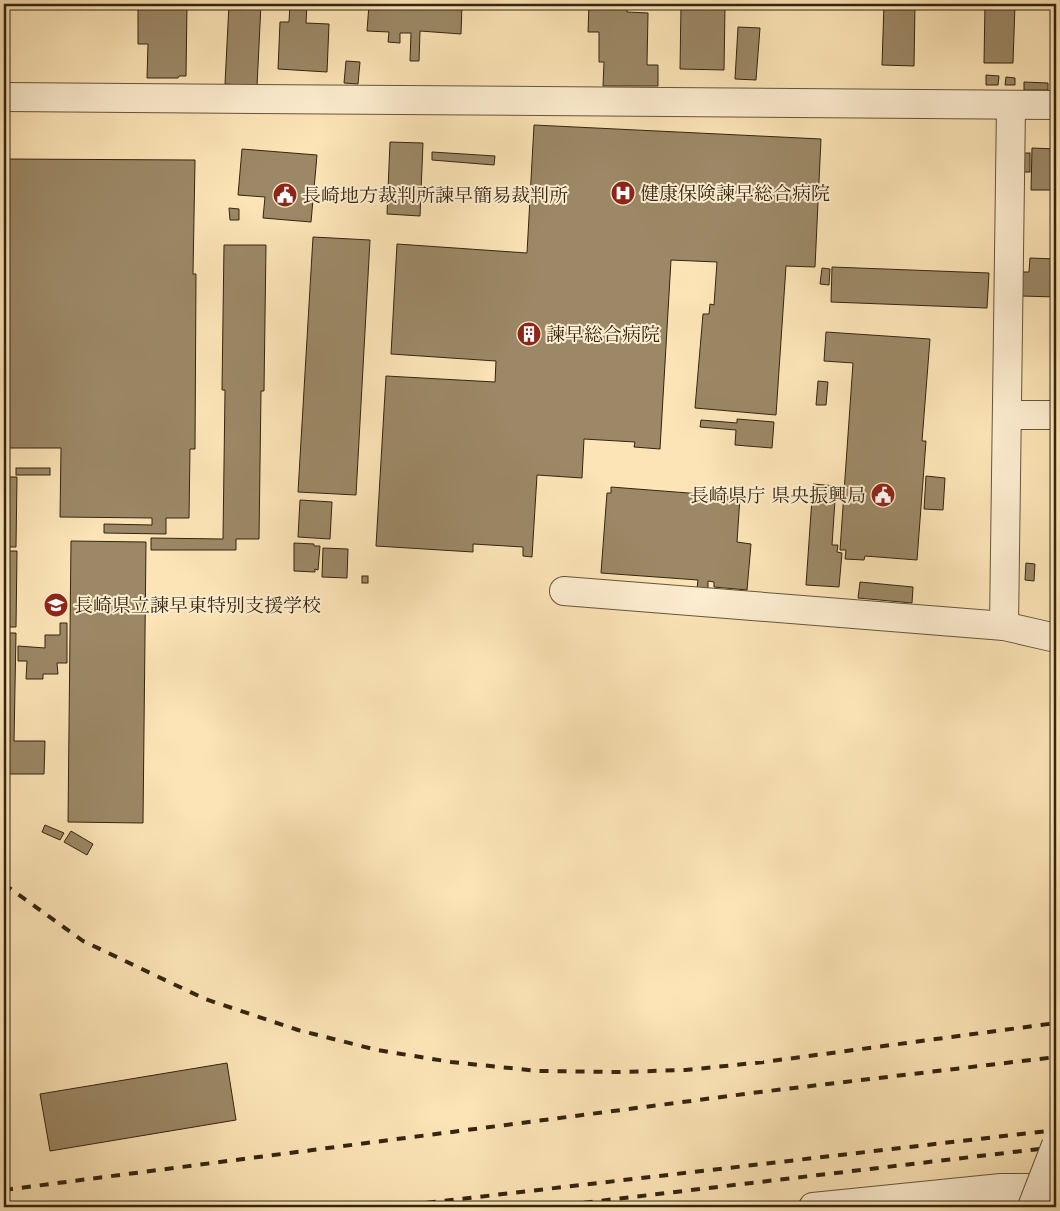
<svg xmlns="http://www.w3.org/2000/svg" width="1060" height="1211" font-family="'Old Standard TT','Noto Serif JP',serif">
<style>
.building{fill:#9c8866;stroke:#342510}
.lines{fill:none;stroke-linecap:round;stroke-linejoin:round}
.minor-casing{stroke:#66553a;stroke-width:30}
.minor{stroke:#fdedd0;stroke-width:28}
.rail{stroke:#342510;stroke-width:4;stroke-dasharray:9 9;stroke-linecap:butt}
.minor-bridge-casing{stroke:#66553a;stroke-width:30;stroke-linecap:butt}
.minor-bridge{stroke:#fdedd0;stroke-width:28}
.labels{text-anchor:middle;stroke-width:4;stroke-linejoin:round;paint-order:stroke}
.poi-label{font-size:19px;fill:#342510;stroke:#fdedd0;text-anchor:start}
</style>
<rect width="100%" height="100%" fill="#fce4b6"/>
<filter id="stains"><feTurbulence type="fractalNoise" baseFrequency=".004" numOctaves="4"/><feColorMatrix values="0 0 0 0 .2 0 0 0 0 .09 0 0 0 0 .02 0 0 0 .5 -.17"/></filter>
<radialGradient id="worn" r=".72"><stop offset=".6" stop-color="#630" stop-opacity="0"/><stop offset="1" stop-color="#630" stop-opacity=".3"/></radialGradient>
<g class="building">
<polygon points="138,4 187,4 186,76 179,76 178,78 147,78 148,44 138,44"/>
<polygon points="229,4 261,4 257,86 225,84"/>
<polygon points="290,4 307,4 306,23 329,24 327,72 278,69 280,22 289,22"/>
<polygon points="369,4 462,4 461,34 420,31 419,61 410,61 411,33 400,33 400,43 388,42 389,32 367,31"/>
<polygon points="589,4 627,4 627,12 648,13 647,65 658,65 658,86 603,86 604,62 599,62 599,32 588,32"/>
<polygon points="884,4 915,4 914,66 882,65"/>
<polygon points="985,4 1015,4 1013,63 984,63"/>
<polygon points="681,5 725,6 724,70 680,69"/>
<polygon points="738,27 760,28 756,80 735,79"/>
<polygon points="346,61 360,62 358,84 344,83"/>
<polygon points="986,75 999,76 998,85 986,85"/>
<polygon points="1006,77 1015,78 1015,85 1005,85"/>
<polygon points="1024,82 1048,83 1048,90 1024,90"/>
<polygon points="534,125 821,139 815,267 786,266 776,415 695,408 703,314 709,314 710,304 714,305 717,262 671,260 660,449 634,447 635,442 584,439 582,478 537,475 532,557 523,556 523,547 473,544 473,552 376,546 386,376 495,382 496,361 391,354 397,244 527,253"/>
<polygon points="390,142 423,143 420,216 387,214"/>
<polygon points="1032,148 1056,149 1056,190 1031,190"/>
<polygon points="242,149 317,155 311,222 263,218 265,197 238,195"/>
<polygon points="432,152 495,156 494,165 432,160"/>
<rect x="1020" y="153" width="10" height="19"/>
<polygon points="4,159 195,160 193,274 196,274 195,449 190,449 189,518 166,518 166,534 104,533 104,524 152,525 152,518 60,517 61,448 4,448"/>
<polygon points="229,208 239,209 239,220 230,220"/>
<polygon points="313,237 370,240 356,495 298,492"/>
<polygon points="224,245 266,245 264,391 261,391 259,539 236,539 236,550 151,550 151,538 223,539 225,390 222,390"/>
<polygon points="1030,258 1056,259 1056,297 1021,296 1022,272 1029,272"/>
<polygon points="832,267 989,273 987,308 831,302"/>
<polygon points="822,268 830,269 829,285 820,284"/>
<polygon points="826,332 930,339 922,441 926,441 917,560 865,556 864,560 845,559 846,550 840,550 853,363 824,361"/>
<polygon points="818,381 828,382 826,405 816,405"/>
<polygon points="737,419 774,422 772,448 735,445 736,430 700,427 701,420 737,423"/>
<rect x="16" y="468" width="34" height="7"/>
<polygon points="926,476 945,478 943,510 924,509"/>
<polygon points="4,477 17,477 16,547 4,547"/>
<polygon points="813,484 836,486 832,545 838,545 837,552 842,553 839,587 806,585"/>
<polygon points="611,487 740,497 737,542 751,544 747,590 714,587 714,582 708,581 708,589 697,589 698,580 601,573 607,493 611,493"/>
<polygon points="300,500 332,502 330,539 298,537"/>
<polygon points="71,541 146,542 143,823 68,822"/>
<polygon points="294,543 314,544 314,546 320,546 318,570 315,569 315,572 294,571"/>
<polygon points="323,548 348,549 347,578 322,577"/>
<polygon points="4,551 17,551 16,627 4,627"/>
<polygon points="1026,563 1035,564 1034,581 1025,580"/>
<rect x="362" y="576" width="6" height="7"/>
<polygon points="860,582 913,587 912,603 858,598"/>
<polygon points="60,623 67,623 67,663 57,663 58,674 43,674 43,679 26,679 27,661 18,661 18,646 45,648 45,635 60,635"/>
<polygon points="4,633 16,633 14,741 45,741 44,774 4,774"/>
<polygon points="45,825 64,833 60,840 42,832"/>
<polygon points="71,831 93,844 87,855 64,842"/>
<polygon points="227,1063 236,1120 50,1151 40,1094"/>
</g>
<g class="lines">
<defs>
<g id="minor">
<polyline points="4,97 1056,105"/>
<polyline points="1007,415 1056,415"/>
<polyline points="564,591 1004,626 1056,638"/>
<polyline points="1004,626 1011,105"/>
<polyline points="813,1207 1001,1188 1056,1188"/>
</g>
</defs>
<use href="#minor" class="minor-casing"/>
<use href="#minor" class="minor"/>
<g class="rail">
<polyline points="4,884 83,941 205,999 298,1030 377,1050 451,1062 539,1071 618,1072 686,1070 764,1062 1056,1023"/>
<polyline points="4,1190 760,1092 1056,1057"/>
<polyline points="391,1207 1056,1130"/>
<polyline points="548,1207 1056,1147"/>
</g>
<defs>
<polyline id="minor-bridge" points="1032,1207 1056,1145"/>
</defs>
<use href="#minor-bridge" class="minor-bridge-casing"/>
<use href="#minor-bridge" class="minor-bridge"/>
</g>
<defs>
<symbol id="hospital-disc" viewBox="-11 -11 22 22"><circle r="9.5" fill="#8f2418" stroke="#fdedd0"/><path d="M-5-5h3v3.5h4V-5h3V5h-3V1.5h-4V5h-3Z" fill="#fff"/></symbol>
<symbol id="civic-disc" viewBox="-11 -11 22 22"><circle r="9.5" fill="#8f2418" stroke="#fdedd0"/><path d="M-.6-6.5H3V-4.5H.6V-3L4-1V1h2V6H-6V1h2V-1L-.6-3ZM-1.2 2.5V6h2.4V2.5Z" fill="#fff"/></symbol>
<symbol id="building-disc" viewBox="-11 -11 22 22"><circle r="9.5" fill="#8f2418" stroke="#fdedd0"/><path d="M-4-6H4V6H1V3H-1V6H-4ZM-2.5-4.3h1.7v1.8h-1.7ZM.8-4.3h1.7v1.8H.8ZM-2.5-1h1.7V.8h-1.7ZM.8-1h1.7V.8H.8Z" fill="#fff"/></symbol>
<symbol id="school-disc" viewBox="-11 -11 22 22"><circle r="9.5" fill="#8f2418" stroke="#fdedd0"/><path d="M0-5L7-2L0 1L-7-2ZM-4 1L0 2.5L4 1V4Q0 6-4 4Z" fill="#fff"/></symbol>
</defs>
<g fill-rule="evenodd">
<use href="#hospital-disc" x="609" y="179" width="28" height="28"/>
<use href="#civic-disc" x="271" y="181" width="28" height="28"/>
<use href="#building-disc" x="515" y="320" width="28" height="28"/>
<use href="#civic-disc" x="869" y="481" width="28" height="28"/>
<use href="#school-disc" x="42" y="591" width="28" height="28"/>
</g>
<g class="labels">
<g class="poi-label">
<text x="640" y="200">健康保険諫早総合病院</text>
<text x="302" y="202">長崎地方裁判所諫早簡易裁判所</text>
<text x="546" y="341">諫早総合病院</text>
<text x="866" y="502" text-anchor="end">長崎県庁 県央振興局</text>
<text x="74" y="612">長崎県立諫早東特別支援学校</text>
</g>
</g>
<rect width="1060" height="1211" fill="none" stroke="#fce4b6" stroke-width="20"/>
<rect x="5" y="5" width="1050" height="1201" fill="none" stroke="#342510" stroke-width="2.5"/>
<rect x="10" y="10" width="1040" height="1191" fill="none" stroke="#342510"/>
<rect width="100%" height="100%" filter="url(#stains)"/>
<rect width="100%" height="100%" fill="url(#worn)"/>
</svg>
